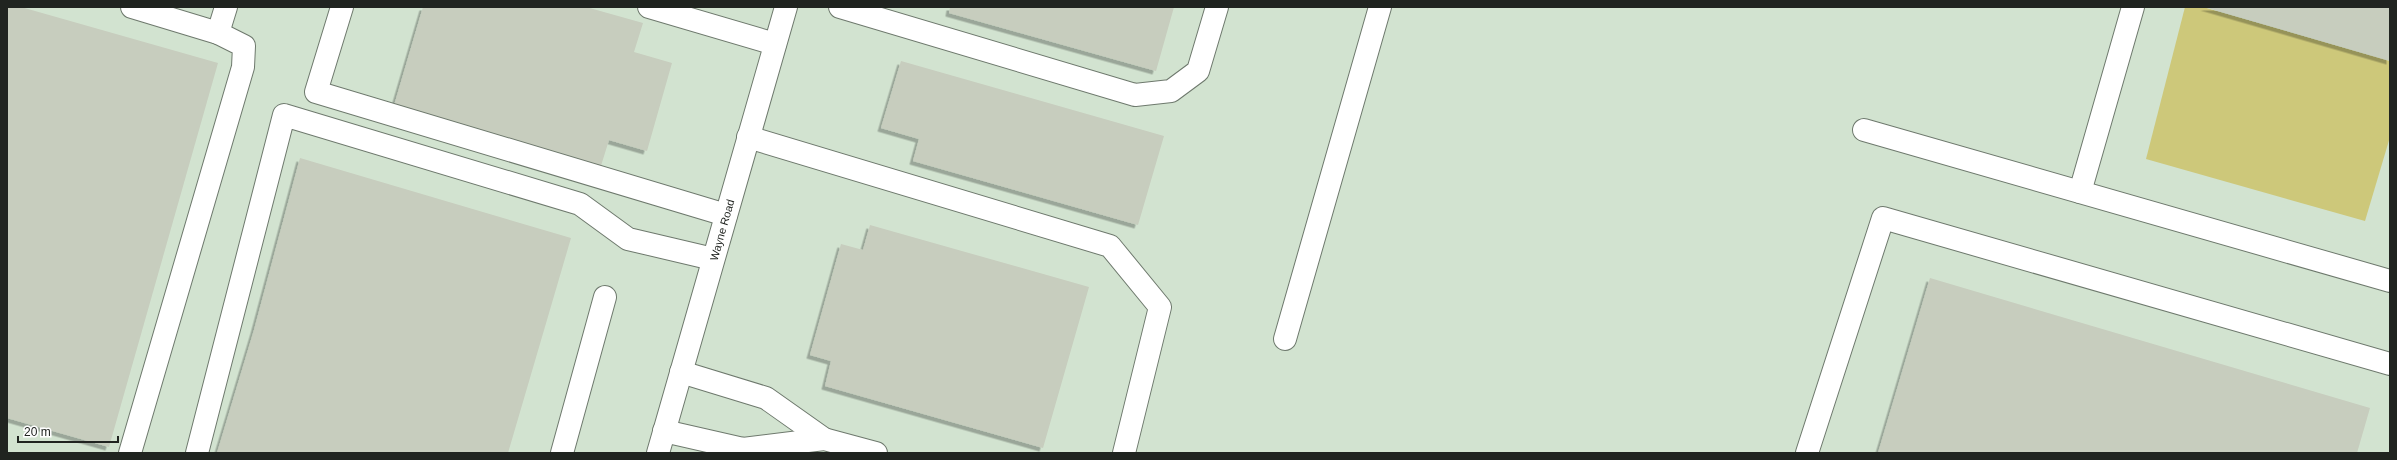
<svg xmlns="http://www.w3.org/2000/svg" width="2397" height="460" font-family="Helvetica,sans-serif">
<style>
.built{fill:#d2e3d0}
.green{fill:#cdc87a}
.building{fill:#c7cdbe;filter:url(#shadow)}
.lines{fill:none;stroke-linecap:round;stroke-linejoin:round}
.minor-casing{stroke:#6e796d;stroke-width:24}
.minor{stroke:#fff;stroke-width:22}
.labels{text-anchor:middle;stroke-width:3;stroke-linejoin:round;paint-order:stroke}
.street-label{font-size:11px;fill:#202420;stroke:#fff}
</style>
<defs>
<filter id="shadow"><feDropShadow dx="-3.5" dy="3.5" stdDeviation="0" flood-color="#0004"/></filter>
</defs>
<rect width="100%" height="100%" fill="#e0ecdf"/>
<rect class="built" x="7" y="7" width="2383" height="446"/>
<polygon class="green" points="2185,7 2203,7 2390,61 2390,137 2365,221 2146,159"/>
<g class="building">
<polygon points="7,7 21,7 218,63 109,447 7,418"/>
<polygon points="423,7 586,7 643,23 634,52 672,63 647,151 609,140 600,169 393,109"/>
<polygon points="950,7 1174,7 1156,71 949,13"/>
<polygon points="2204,7 2390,7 2390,61"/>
<polygon points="901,61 1164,136 1138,225 913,161 919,139 881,128"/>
<polygon points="300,158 571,238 508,453 217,453 254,330"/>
<polygon points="870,225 1089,287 1043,448 825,386 831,361 810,355 841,244 863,250"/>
<polygon points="1930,278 2370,408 2357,453 1878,453"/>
</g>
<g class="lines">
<defs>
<g id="minor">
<polyline points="342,7 316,92 726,215"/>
<polyline points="649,7 775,44"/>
<polyline points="840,7 1135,95 1171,91 1198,71 1217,7"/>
<polyline points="218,33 226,7"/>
<polyline points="1864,130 2390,281"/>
<polyline points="748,137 1110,246 1160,307 1124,453"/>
<polyline points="2080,192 2133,7"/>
<polyline points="1285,339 1380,7"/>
<polyline points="681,372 766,398 824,439"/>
<polyline points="664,431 743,449 824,439 876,453"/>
<polyline points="130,453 243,67 244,46 218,33 132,7"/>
<polyline points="197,453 284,115 580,204 628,239 713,259"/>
<polyline points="562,453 605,297"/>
<polyline points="658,453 786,7"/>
<polyline points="1807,453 1883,218 2390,364"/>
</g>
</defs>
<use href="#minor" class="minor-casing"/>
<use href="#minor" class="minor"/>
</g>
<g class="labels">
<g class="street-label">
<text transform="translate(722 230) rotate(-74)" y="4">Wayne Road</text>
</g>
</g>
<rect width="2397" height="460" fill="none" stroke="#202420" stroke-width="16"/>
<path d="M18 436v6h100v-6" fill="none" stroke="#202420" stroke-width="2"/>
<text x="24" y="436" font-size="12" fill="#202420" stroke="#ffffff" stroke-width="3" paint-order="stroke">20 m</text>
</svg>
